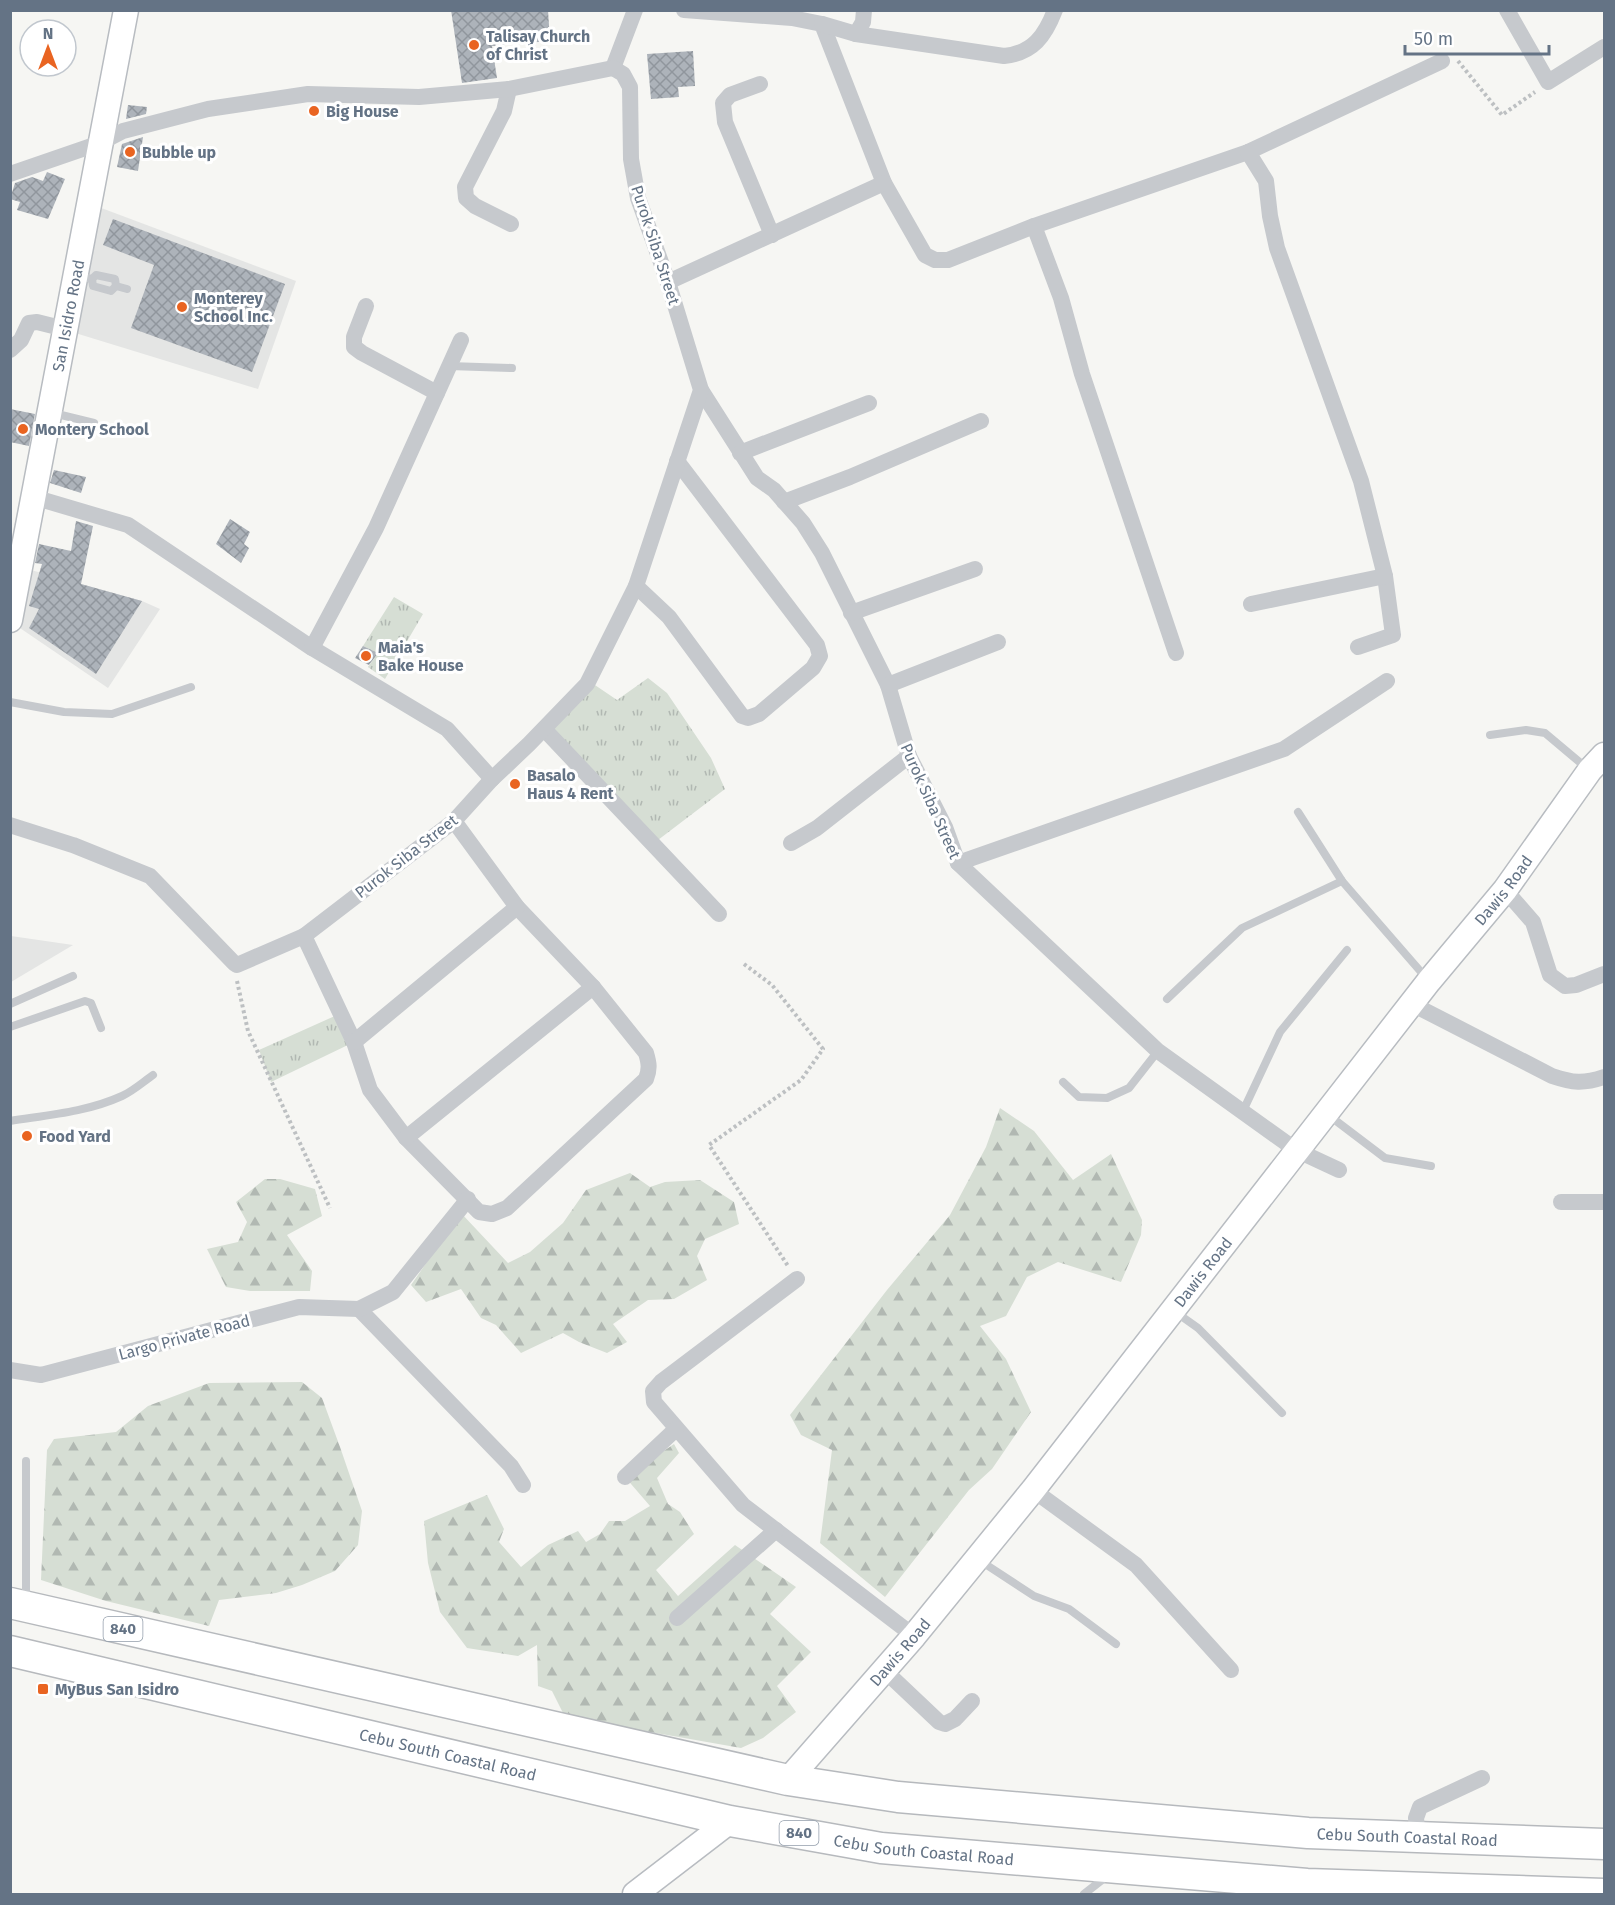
<svg xmlns="http://www.w3.org/2000/svg" width="1615" height="1905" font-family="'Fira Sans',sans-serif">
<style>
.built{fill:#e4e5e4}
.grass{fill:url(#grass-tufts)}
.forest{fill:url(#forest-firs)}
.building{fill:url(#building-cross-hatch)}
.lines{fill:none;stroke-linecap:round;stroke-linejoin:round}
.secondary-casing{stroke:#b8bcc1;stroke-width:27}
.highway-casing{stroke:#b6b9bd;stroke-width:33}
.path{stroke:#bdc0c2;stroke-width:4;stroke-dasharray:3 3;stroke-linecap:butt}
.lane{stroke:#c6c9cd;stroke-width:8}
.street{stroke:#c6c9cd;stroke-width:16}
.secondary{stroke:#fff;stroke-width:24}
.highway{stroke:#fff;stroke-width:30}
.poi-dot{fill:#e96421;stroke:#fff;stroke-width:2}
.labels{text-anchor:middle;stroke-width:6;stroke-linejoin:round;paint-order:stroke}
.shield{fill:#fff;stroke:#929daa;stroke-width:1.5}
.shield-label{font-size:15px;font-weight:bold;fill:#647385}
.poi-label{font-size:16px;font-weight:bold;fill:#647385;stroke:#fff;text-anchor:start}
.street-label{font-size:16px;fill:#647385;stroke:#fff}
</style>
<defs>
<pattern id="grass-tufts" width="24" height="20" patternUnits="userSpaceOnUse" patternTransform="scale(1.5)"><rect width="24" height="20" fill="#d6ded4"/><path d="M3 7l-1-3M5 7V3M7 7l1-3M15 17l-1-3M17 17v-4M19 17l1-3" fill="none" stroke="#b1b8b2"/></pattern>
<pattern id="forest-firs" width="22" height="20" patternUnits="userSpaceOnUse" patternTransform="scale(1.5)"><rect width="22" height="20" fill="#d6ded4"/><path d="M5 1l3.5 6h-7zM16 11l3.5 6h-7z" fill="#b1b8b2"/></pattern>
<pattern id="building-cross-hatch" width="8" height="8" patternUnits="userSpaceOnUse" patternTransform="scale(1.5)"><rect width="8" height="8" fill="#adb3ba"/><path d="M0 0l8 8M0 8l8-8" fill="none" stroke="#90969d"/></pattern>
</defs>
<rect width="100%" height="100%" fill="#f6f6f3"/>
<g class="built">
<polygon points="96,206 296,281 258,389 72,332"/>
<polygon points="31,570 142,601 160,609 108,688 17,626"/>
<polygon points="11,936 73,945 11,982"/>
</g>
<g class="grass">
<polygon points="394,597 423,614 385,679 368,667 378,653 363,646"/>
<polygon points="648,678 667,693 711,758 725,789 658,840 549,728 589,681 617,700"/>
<polygon points="337,1015 350,1044 271,1082 259,1050"/>
</g>
<g class="forest">
<polygon points="1000,1108 1034,1131 1073,1180 1111,1154 1142,1220 1141,1235 1121,1282 1058,1262 1027,1277 1006,1316 980,1326 1006,1359 1031,1412 992,1469 969,1490 885,1597 820,1543 832,1450 801,1435 790,1415 887,1290 950,1215 986,1147"/>
<polygon points="630,1173 650,1187 665,1182 700,1180 734,1202 739,1224 705,1239 697,1256 707,1280 674,1299 648,1300 613,1324 627,1342 607,1353 579,1342 563,1333 521,1353 496,1325 481,1318 461,1289 426,1302 411,1285 461,1213 508,1263 530,1252 563,1223 586,1190"/>
<polygon points="265,1179 280,1179 315,1189 322,1216 287,1235 312,1271 310,1291 250,1291 226,1287 207,1249 238,1242 247,1222 236,1202"/>
<polygon points="302,1382 322,1398 340,1447 362,1511 358,1545 335,1571 302,1585 276,1593 219,1600 209,1626 106,1601 41,1580 47,1450 54,1439 116,1432 148,1406 209,1383"/>
<polygon points="674,1444 679,1453 657,1478 668,1504 680,1512 694,1534 656,1570 678,1596 735,1545 796,1587 770,1614 811,1652 777,1686 796,1712 763,1738 741,1748 565,1717 552,1691 538,1686 537,1645 518,1656 467,1648 440,1612 428,1563 424,1521 487,1495 504,1529 499,1542 521,1567 548,1545 578,1531 586,1542 600,1534 609,1521 625,1521 650,1506 625,1477"/>
</g>
<g class="building">
<polygon points="451,10 548,10 550,41 492,46 497,78 462,83"/>
<polygon points="693,51 695,86 678,87 679,97 651,99 647,54"/>
<polygon points="128,105 147,107 146,114 126,119"/>
<polygon points="143,137 138,171 117,167 122,144"/>
<polygon points="47,172 65,179 48,219 17,210 20,202 10,199 15,183 32,177 43,181"/>
<polygon points="113,219 285,284 252,372 131,328 154,265 103,245"/>
<polygon points="10,409 35,414 29,446 10,442"/>
<polygon points="54,470 86,477 81,493 50,483"/>
<polygon points="230,519 250,532 244,544 249,548 241,563 216,544"/>
<polygon points="76,521 93,526 81,584 142,601 96,674 29,628 39,609 29,606 42,564 35,563 39,544 71,551"/>
<polygon points="363,646 378,653 369,665 355,658"/>
</g>
<g class="lines">
<defs>
<g id="secondary">
<path id="s1" d="M10 620 126 10"/>
<path id="s2" d="M788 1780 914 1636 1033 1490 1429 981 1505 890 1590 770 1604 755"/>
<polyline points="635,1894 730,1821"/>
</g>
<g id="highway">
<path id="s3" d="M10 1603 788 1780 898 1797 1308 1833 1604 1844"/>
<path id="s4" d="M10 1651 730 1821 881 1848 1307 1884 1604 1894"/>
</g>
</defs>
<use href="#secondary" class="secondary-casing"/>
<use href="#highway" class="highway-casing"/>
<g class="path">
<polyline points="1458,61 1502,115 1535,92"/>
<polyline points="744,964 772,985 823,1049 801,1080 709,1145 788,1266"/>
<polyline points="237,981 248,1031 330,1208"/>
</g>
<g class="lane">
<polyline points="76,276 92,279 96,275 115,279 116,286 127,289"/>
<polyline points="92,279 93,286 111,291 116,286"/>
<polyline points="449,366 512,368"/>
<polyline points="53,413 94,423"/>
<polyline points="10,702 64,712 112,714 191,687"/>
<polyline points="1490,735 1526,730 1545,733 1589,770"/>
<polyline points="1298,812 1342,881 1428,980"/>
<polyline points="1167,999 1242,928 1342,881"/>
<polyline points="10,1004 73,976"/>
<polyline points="10,1027 85,1001 91,1003 101,1028"/>
<polyline points="1063,1082 1079,1097 1107,1098 1129,1088 1158,1051"/>
<polyline points="1243,1111 1280,1032 1347,950"/>
<polyline points="1327,1114 1385,1158 1431,1166"/>
<path d="M10 1121C48 1115 87 1112 122 1096 133 1091 143 1082 153 1075"/>
<polyline points="1174,1311 1198,1328 1282,1413"/>
<polyline points="26,1461 26,1601"/>
<polyline points="979,1560 1034,1596 1069,1609 1116,1644"/>
<polyline points="1084,1894 1107,1876"/>
</g>
<g class="street">
<polyline points="684,10 792,18 822,24 884,183 925,255 935,260 948,260 1034,226 1248,152 1442,61"/>
<polyline points="1507,10 1548,82 1604,47"/>
<path d="M822 24 856 34 1004 56C1033 53 1045 36 1055 10"/>
<polyline points="856,34 863,22 864,10"/>
<polyline points="613,68 635,10"/>
<polyline points="760,84 730,95 723,103 725,122 772,235"/>
<polyline points="509,89 504,111 465,187 466,198 475,206 511,224"/>
<polyline points="1248,152 1266,181 1270,216 1277,248 1361,481 1385,576 1393,635 1358,647"/>
<polyline points="10,174 100,143 123,131 208,109 308,94 419,97 509,89 613,68"/>
<polyline points="1034,226 1061,298 1082,374 1176,653"/>
<polyline points="668,282 884,183"/>
<polyline points="366,306 354,337 354,347 362,353 437,393"/>
<polyline points="10,350 21,340 29,323 37,322 65,329"/>
<polyline points="701,390 757,478 774,490 803,523 822,553 888,685 909,756 945,827 958,863 1158,1051 1296,1150 1339,1170"/>
<polyline points="740,453 869,403"/>
<polyline points="33,497 128,525 312,648 447,729 492,779"/>
<polyline points="784,502 850,477 981,421"/>
<polyline points="636,586 669,617 742,716 748,718 759,714 813,668 820,656 817,645 677,461"/>
<polyline points="1251,604 1385,576"/>
<polyline points="851,613 975,569"/>
<polyline points="312,648 376,528 461,340"/>
<polyline points="888,685 998,642"/>
<polyline points="544,729 719,914"/>
<polyline points="10,825 73,845 150,876 234,963 237,965 304,936 454,821 492,779 529,744 587,684 636,586 701,390 668,282 638,198 631,159 630,87 623,74 613,68"/>
<polyline points="791,843 817,828 909,756"/>
<polyline points="958,863 1284,749 1387,681"/>
<polyline points="1505,890 1533,922 1550,975 1565,986 1576,985 1604,974"/>
<path d="M304 936 354 1042 370 1090 406 1138 479 1212 492 1214 507 1208 646 1079C650 1069 649 1063 646 1053L593 987 517 907 454 821"/>
<path d="M1412 1004 1552 1076C1573 1083 1583 1084 1604 1077"/>
<polyline points="354,1042 517,907"/>
<polyline points="406,1138 593,987"/>
<polyline points="1561,1202 1604,1202"/>
<polyline points="797,1279 661,1382 653,1391 654,1402 743,1505 914,1636"/>
<polyline points="359,1309 511,1466 523,1485"/>
<polyline points="10,1370 41,1375 299,1307 359,1309 393,1292 468,1199"/>
<polyline points="625,1477 676,1429"/>
<polyline points="1033,1490 1136,1565 1231,1670"/>
<polyline points="677,1618 776,1530"/>
<polyline points="884,1670 939,1722 945,1724 955,1719 972,1701"/>
<polyline points="1418,1837 1416,1818 1420,1807 1482,1778"/>
</g>
<use href="#secondary" class="secondary"/>
<use href="#highway" class="highway"/>
</g>
<g class="poi-dot">
<circle cx="474" cy="45" r="6"/>
<circle cx="314" cy="111" r="6"/>
<circle cx="130" cy="152" r="6"/>
<circle cx="182" cy="307" r="6"/>
<circle cx="23" cy="429" r="6"/>
<circle cx="366" cy="656" r="6"/>
<circle cx="515" cy="784" r="6"/>
<circle cx="27" cy="1136" r="6"/>
<rect x="37" y="1683" width="12" height="12" rx="3"/>
</g>
<g class="labels">
<g class="shield">
<rect x="103.5" y="1617" width="39" height="24" rx="4.5"/>
<rect x="779.5" y="1821" width="39" height="24" rx="4.5"/>
</g>
<g class="shield-label">
<text x="123" y="1634">840</text>
<text x="799" y="1838">840</text>
</g>
<g class="poi-label">
<text x="486" y="42">Talisay Church<tspan x="486" dy="18">of Christ</tspan></text>
<text x="326" y="117">Big House</text>
<text x="142" y="158">Bubble up</text>
<text x="194" y="304">Monterey<tspan x="194" dy="18">School Inc.</tspan></text>
<text x="35" y="435">Montery School</text>
<text x="378" y="653">Maia's<tspan x="378" dy="18">Bake House</tspan></text>
<text x="527" y="781">Basalo<tspan x="527" dy="18">Haus 4 Rent</tspan></text>
<text x="39" y="1142">Food Yard</text>
<text x="55" y="1695">MyBus San Isidro</text>
</g>
<g class="street-label">
<text transform="translate(656 245) rotate(72)" y="6">Purok Siba Street</text>
<text dy="6" stroke="none"><textPath href="#s1" startOffset="310">San Isidro Road</textPath></text>
<text transform="translate(931 801) rotate(66)" y="6">Purok Siba Street</text>
<text transform="translate(406 856) rotate(-38)" y="6">Purok Siba Street</text>
<text dy="6" stroke="none"><textPath href="#s2" startOffset="1142">Dawis Road</textPath></text>
<text dy="6" stroke="none"><textPath href="#s2" startOffset="656">Dawis Road</textPath></text>
<text transform="translate(184 1337) rotate(-15)" y="6">Largo Private Road</text>
<text dy="6" stroke="none"><textPath href="#s2" startOffset="170">Dawis Road</textPath></text>
<text dy="6" stroke="none"><textPath href="#s4" startOffset="450">Cebu South Coastal Road</textPath></text>
<text dy="6" stroke="none"><textPath href="#s3" startOffset="1420">Cebu South Coastal Road</textPath></text>
<text dy="6" stroke="none"><textPath href="#s4" startOffset="936">Cebu South Coastal Road</textPath></text>
</g>
</g>
<rect width="1615" height="1905" fill="none" stroke="#647385" stroke-width="24"/>
<g transform="translate(48 48)"><circle r="28" fill="#ffffff" stroke="#c1c7ce" stroke-width="1.5"/>
<path d="M0-4.5L10 22L0 15L-10 22Z" fill="#e96421"/>
<text y="-9" font-size="16" font-weight="bold" text-anchor="middle" fill="#647385">N</text>
</g>
<path d="M1405 45v9h144v-9" fill="none" stroke="#647385" stroke-width="3"/>
<text x="1414" y="45" font-size="18" fill="#647385" stroke="#ffffff" stroke-width="4.5" paint-order="stroke">50 m</text>
</svg>
